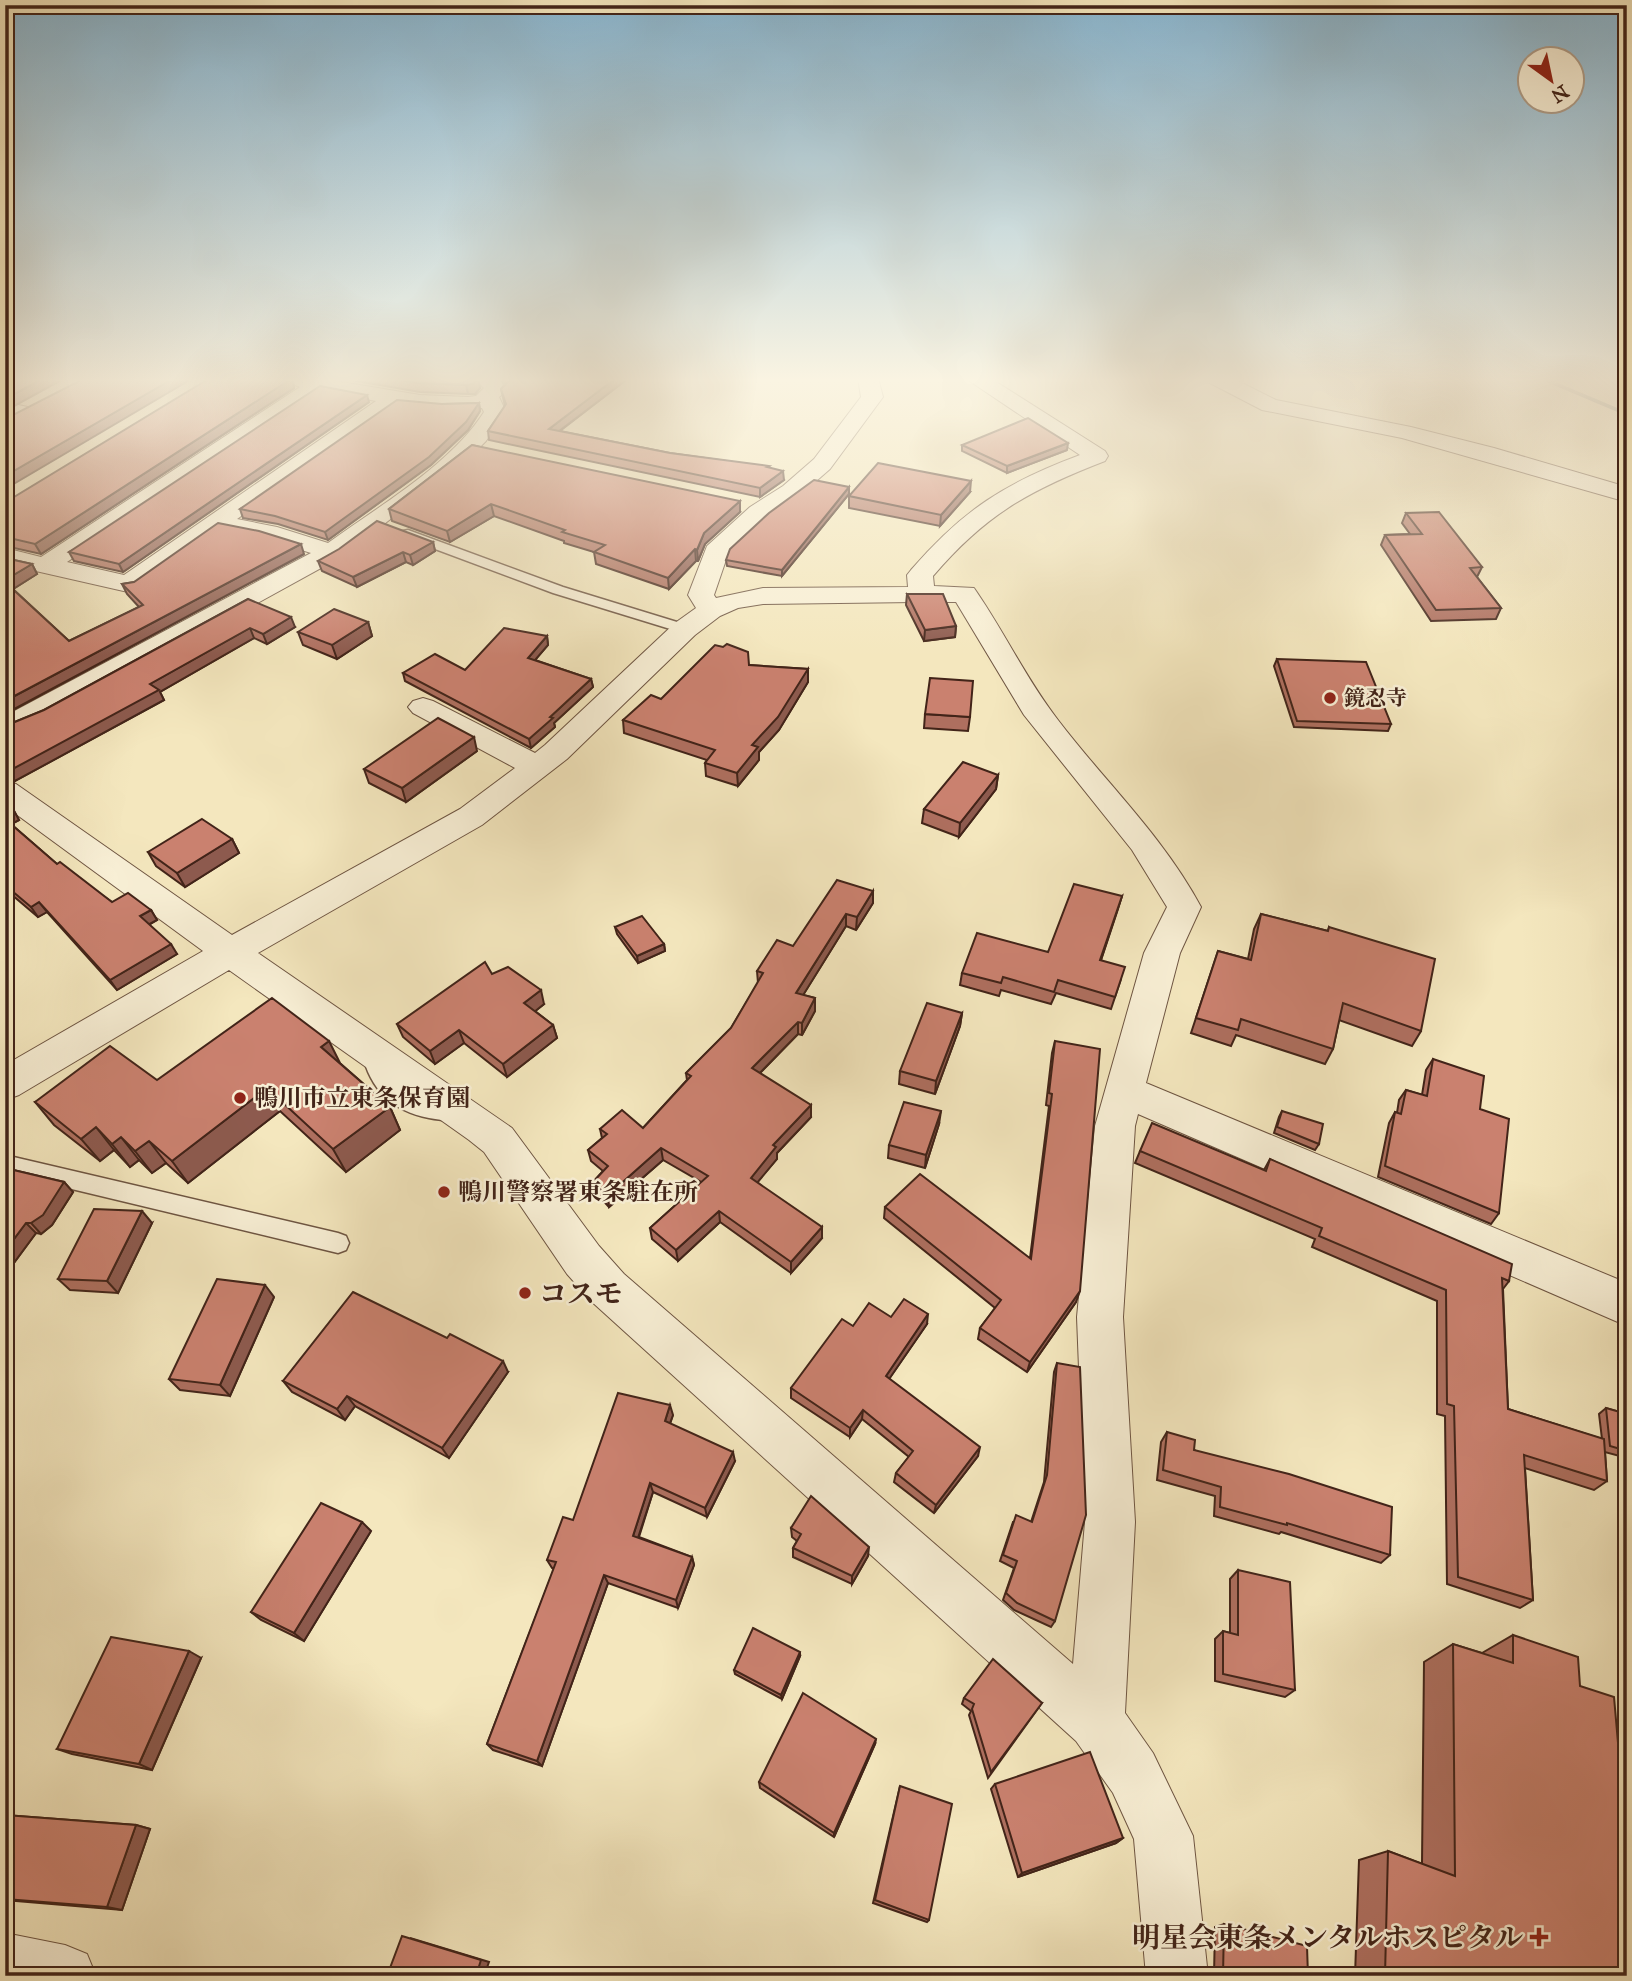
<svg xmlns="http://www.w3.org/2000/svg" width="1632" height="1981" font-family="'IM FELL Great Primer','Noto Serif JP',serif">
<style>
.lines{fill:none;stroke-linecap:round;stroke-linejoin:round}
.stream{fill:#788177;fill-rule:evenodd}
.lane-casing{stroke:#6e5542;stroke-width:3}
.street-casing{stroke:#6e5542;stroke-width:2}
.lane{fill:#f8efd5;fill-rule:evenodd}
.street{fill:#f8efd5;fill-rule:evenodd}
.wall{fill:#ae6f5f;stroke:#422419;stroke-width:2}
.shaded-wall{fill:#8d5a4e;stroke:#422419;stroke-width:2}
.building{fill:#ca816f;stroke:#422419;stroke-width:2}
.poi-dot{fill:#8f2418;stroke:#f8efd5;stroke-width:2.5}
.labels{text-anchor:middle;stroke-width:5;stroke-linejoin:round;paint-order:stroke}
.far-poi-label{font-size:21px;font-weight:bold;fill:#422419;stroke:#f8efd5;text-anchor:start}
.poi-label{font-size:24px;font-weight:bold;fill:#422419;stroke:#f8efd5;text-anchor:start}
.near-poi-label{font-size:28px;font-weight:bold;fill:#422419;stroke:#f8efd5;text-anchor:start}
</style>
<rect width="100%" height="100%" fill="#f4e7be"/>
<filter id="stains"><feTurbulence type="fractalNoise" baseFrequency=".00286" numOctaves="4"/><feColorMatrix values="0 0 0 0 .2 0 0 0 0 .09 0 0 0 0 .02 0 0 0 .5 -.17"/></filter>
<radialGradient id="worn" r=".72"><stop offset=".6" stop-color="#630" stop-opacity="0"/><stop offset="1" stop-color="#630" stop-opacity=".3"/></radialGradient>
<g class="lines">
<polygon class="stream" points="1537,378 1546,378 1627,412 1627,416"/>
<defs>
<g id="lane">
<polygon points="408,530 563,587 690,626 692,629 685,633 680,632 553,593 403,537 403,531"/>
<path d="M372 1045 379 1047C383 1056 384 1065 389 1073 408 1105 433 1096 461 1106L464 1112 461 1118C451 1122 440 1120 429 1118 392 1111 370 1089 362 1053L365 1047Z"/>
<polygon points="5,1155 338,1233 346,1236 349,1243 346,1250 338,1253 5,1173"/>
</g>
<g id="street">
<path d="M294 378H337L335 381 420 395 468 397 476 396 484 388 474 378H497L508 390 499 397 506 412 486 441 465 462 341 557 49 718 5 736V716L311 553 263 538 221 530 137 590 128 592 5 564V548L41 557 300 387 295 385 292 381ZM322 391 376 401 124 575 67 562ZM398 405 444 409 482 408 484 412C450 465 379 506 328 543L277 527 237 519Z"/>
<path d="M858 378H878L883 397 830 469 799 496 768 517 728 554 714 595 716 598 763 588 908 587 907 575 911 570C964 509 1005 483 1080 455L965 378H990L1105 451 1108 456 1105 461C1030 490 986 514 933 576L934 586 974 588C1004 631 1026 679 1058 720 1106 783 1163 836 1201 907L1180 953 1146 1083 1627 1283V1326L1138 1114 1135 1126 1123 1317 1135 1522 1125 1713 1153 1753 1193 1836 1208 1976H1146L1134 1839 1113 1793 1076 1741 592 1302 567 1274 484 1152 469 1140 229 970 19 1095 5 1100V1065L203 951 5 806V781L16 784 232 935 460 809 515 768 413 713 408 707 413 701 423 698 433 701 535 753 545 745 675 623 696 608 688 595 707 546 750 507 783 486 814 459 861 397ZM915 602H956L1024 715 1132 850 1167 907 1144 953 1095 1126 1077 1317 1085 1522 1073 1664 624 1274 599 1246 512 1128 258 953 482 825 567 759 695 635 720 616 738 608 763 604Z"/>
<polygon points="1205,378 1232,378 1276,400 1411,427 1494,448 1627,487 1627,502 1402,438 1262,410 1208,382"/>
<polygon points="5,402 32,408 35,413 32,418 24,419 5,415"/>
<polygon points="5,1933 65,1945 87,1954 96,1976 5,1976"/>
</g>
</defs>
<use href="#lane" class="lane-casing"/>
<use href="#street" class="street-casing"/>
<use href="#lane" class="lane"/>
<use href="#street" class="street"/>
</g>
<g class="wall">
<polygon points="292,378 294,388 41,554 5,546 5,500 9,500"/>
<polygon points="339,378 478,378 480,388 475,394 468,394 420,392"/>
<polygon points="500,378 626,378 626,380 560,431 670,453 769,467 784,480 760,497 489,440 488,431 505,406 501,389 505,384"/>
<polygon points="369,402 123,572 74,561 69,552"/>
<polygon points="479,403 480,411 468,430 431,465 328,540 278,524 243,518 240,509 442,404"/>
<polygon points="472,445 740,512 705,544 698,561 696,561 669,589 596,564 594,552 564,543 564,541 494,516 450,542 392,521 389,509"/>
<polygon points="962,445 1067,450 1007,473 962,451"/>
<polygon points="849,487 849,494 782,576 727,566 726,560"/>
<polygon points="970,492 940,526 849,508 849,496"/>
<polygon points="1406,513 1482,567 1477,577 1501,608 1496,619 1431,621 1381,545 1385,535 1410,534 1402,523"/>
<polygon points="433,542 435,551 413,565 406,562 357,587 322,571 318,561"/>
<polygon points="304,554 5,714 5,558 32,564 37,574 13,589 69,641 139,607 127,594 122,584"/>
<polygon points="907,594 956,626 955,637 924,641 906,605"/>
<polygon points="248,599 295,627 267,644 254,638 160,692 164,700 15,781 5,779 5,726 44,710"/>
<polygon points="368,622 372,636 337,659 303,645 298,632"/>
<polygon points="547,636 548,645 535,660 591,679 593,687 554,723 555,727 531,748 405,681 403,673 465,670"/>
<polygon points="1277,659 1391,724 1388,731 1294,727 1274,666"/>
<polygon points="749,665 808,669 808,682 779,730 759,752 759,760 738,786 706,776 705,763 707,760 624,733 623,720"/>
<polygon points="925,714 970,717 968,731 924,728"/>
<polygon points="477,751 406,802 369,783 364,769"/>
<polygon points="998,775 996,789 959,837 922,823 924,809"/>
<polygon points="5,803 13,809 19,820 11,824 57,864 112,902 151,910 157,920 149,925 177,954 117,990 47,912 38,917 5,889"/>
<polygon points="232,839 239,853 185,887 156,866 148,852"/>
<polygon points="873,891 873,903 856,930 846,926 803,995 815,998 815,1011 802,1035 798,1034 760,1073 811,1117 777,1153 777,1159 757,1182 822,1238 791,1273 720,1222 678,1261 652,1239 650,1228 701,1182 663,1160 609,1207 596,1193 593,1182 603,1171 591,1161 588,1150 602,1138 600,1129 643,1128 687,1080 686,1073 731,1028 758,983 757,971"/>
<polygon points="1122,896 1101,960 1121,979 1111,1009 1056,993 1051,1004 1001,990 999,996 960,985 962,973 1048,952"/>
<polygon points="1261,914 1328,931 1329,927 1421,1031 1412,1046 1339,1020 1333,1049 1325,1064 1236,1035 1231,1046 1191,1033 1218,951 1248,959 1254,929"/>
<polygon points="615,927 664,944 665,951 638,963 617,934"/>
<polygon points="492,974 544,1004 535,1011 553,1025 557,1038 507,1077 464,1043 435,1064 403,1037 397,1024"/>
<polygon points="962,1013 960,1026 935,1094 899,1084 900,1071"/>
<polygon points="1055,1041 1076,1302 1027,1372 978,1339 980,1328 995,1308 884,1218 885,1207 1030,1258 1049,1106 1046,1105 1052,1053"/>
<polygon points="1433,1059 1480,1109 1499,1213 1491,1224 1378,1177 1389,1123 1395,1112 1397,1113 1399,1100 1406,1090 1422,1095 1426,1070"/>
<polygon points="341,1064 390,1107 400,1130 346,1172 280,1111 188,1183 166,1163 152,1173 139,1160 130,1167 114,1150 100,1161 54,1125 35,1102 157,1080"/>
<polygon points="1627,1088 1627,1134 1624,1133 1626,1090"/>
<polygon points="1282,1111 1319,1144 1315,1150 1274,1133 1279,1117"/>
<polygon points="939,1124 925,1168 888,1158 889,1145"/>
<polygon points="1140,1151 1264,1170 1270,1159 1509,1281 1503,1289 1508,1409 1602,1439 1599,1414 1606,1408 1627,1414 1627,1458 1605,1452 1607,1481 1594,1490 1525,1468 1533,1600 1520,1608 1447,1584 1445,1416 1437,1414 1437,1301 1312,1247 1315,1239 1135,1163"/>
<polygon points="5,1168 64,1182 73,1192 52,1225 41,1234 36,1233 5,1275"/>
<polygon points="152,1223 118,1293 70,1290 58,1279"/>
<polygon points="274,1297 230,1396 180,1390 169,1379"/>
<polygon points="891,1317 927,1324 889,1379 978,1456 934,1513 894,1482 896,1473 909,1457 862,1419 850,1437 791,1398 791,1388 853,1326"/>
<polygon points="1057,1363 1055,1621 1051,1627 1014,1610 1003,1600 1014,1568 1000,1561 1013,1522 1031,1522 1044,1482 1054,1372"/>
<polygon points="508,1372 449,1458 355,1406 345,1420 292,1392 283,1381"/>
<polygon points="673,1415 670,1424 735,1461 707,1517 653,1492 639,1537 692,1557 694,1565 678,1608 608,1583 542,1766 493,1750 487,1744 554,1569 552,1568 547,1560 573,1520"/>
<polygon points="1167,1432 1194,1450 1390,1555 1381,1563 1281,1532 1279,1534 1214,1516 1215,1496 1157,1480 1161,1442"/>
<polygon points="791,1528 868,1556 852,1584 793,1557 793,1548 797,1541 792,1537"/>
<polygon points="371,1531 304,1641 261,1620 251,1612"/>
<polygon points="1238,1570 1295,1690 1285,1697 1215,1681 1215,1639 1223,1631 1230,1633 1230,1579"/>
<polygon points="1513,1635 1580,1686 1627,1976 1355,1976 1359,1860 1388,1851 1422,1864 1424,1662 1453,1644 1482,1653"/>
<polygon points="800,1656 782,1699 735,1674 734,1670"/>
<polygon points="201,1658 152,1770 72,1754 57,1749"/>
<polygon points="964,1698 1042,1703 988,1778 969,1715 971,1711 962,1704"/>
<polygon points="875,1744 834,1837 760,1788 759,1782"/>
<polygon points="995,1784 1123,1838 1116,1843 1018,1877 991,1789"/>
<polygon points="900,1786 929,1920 927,1922 873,1903"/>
<polygon points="5,1815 136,1825 150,1829 122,1910 5,1900"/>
<polygon points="1224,1924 1308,1976 1214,1976 1215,1927"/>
</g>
<g class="shaded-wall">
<polygon points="44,378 65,378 5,411 5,399"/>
<polygon points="174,378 193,378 5,489 5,476"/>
<polygon points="292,378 294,388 41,554 35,544"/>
<polygon points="616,378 626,378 626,380 550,438 549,429"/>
<polygon points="478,379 480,388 475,394 468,394 466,385"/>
<polygon points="367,395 369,402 123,572 119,564"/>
<polygon points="479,403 480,411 468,430 431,465 328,540 325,532"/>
<polygon points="1068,443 1067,450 1007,473 1007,466"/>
<polygon points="783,471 784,480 760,497 760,488"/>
<polygon points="971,481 970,492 940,526 941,515"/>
<polygon points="849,487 849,494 782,576 782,570"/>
<polygon points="740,501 740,512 705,544 698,561 697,550 704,533"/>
<polygon points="491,504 494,516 450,542 447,531"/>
<polygon points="433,542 435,551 413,565 410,555"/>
<polygon points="301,544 304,554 5,714 5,701"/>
<polygon points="695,549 696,561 669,589 668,578"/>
<polygon points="403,552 406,562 357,587 353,577"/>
<polygon points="32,564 37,574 10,591 5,583 5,580"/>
<polygon points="291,617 295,627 267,644 263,634"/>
<polygon points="368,622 372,636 337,659 332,645"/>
<polygon points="956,626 955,637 924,641 925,630"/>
<polygon points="250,628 254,638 160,692 164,700 15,781 9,771 150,684"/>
<polygon points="547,636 548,645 530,666 528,658"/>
<polygon points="808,669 808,682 779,730 759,752 759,760 738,786 737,773 752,745"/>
<polygon points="591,679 593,687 554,723 555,727 531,748 529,739 550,717"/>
<polygon points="474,737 477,751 406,802 402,788"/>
<polygon points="998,775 996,789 959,837 960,823"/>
<polygon points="13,809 19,820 8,826 5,822 5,813"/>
<polygon points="232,839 239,853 185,887 177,873"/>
<polygon points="873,891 873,903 856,930 857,917"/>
<polygon points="1122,896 1118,909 1097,972 1100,960"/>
<polygon points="39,902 47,912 38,917 31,907"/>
<polygon points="151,910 157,920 146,926 140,916"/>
<polygon points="846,914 846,926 797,1005 796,993"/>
<polygon points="171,944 177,954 117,990 110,980"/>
<polygon points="664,944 665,951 638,963 637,956"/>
<polygon points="541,990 544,1004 528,1017 524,1003"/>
<polygon points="815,998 815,1011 802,1035 802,1023"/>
<polygon points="962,1013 960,1026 935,1094 936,1081"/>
<polygon points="798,1022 798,1034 753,1080 752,1068"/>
<polygon points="553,1025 557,1038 507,1077 503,1064"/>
<polygon points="459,1030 464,1043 435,1064 430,1051"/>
<polygon points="329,1041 341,1065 321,1047"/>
<polygon points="267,1088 280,1111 188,1183 172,1161"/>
<polygon points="811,1105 811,1117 777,1153 777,1159 752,1189 751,1178 773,1145"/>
<polygon points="390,1107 400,1130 346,1172 333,1149"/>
<polygon points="941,1111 939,1124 925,1168 926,1155"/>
<polygon points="96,1127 114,1150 100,1161 81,1139"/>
<polygon points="121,1137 139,1160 130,1167 112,1144"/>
<polygon points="149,1141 166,1163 152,1173 135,1151"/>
<polygon points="661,1148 663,1160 609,1207 607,1196"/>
<polygon points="64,1182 73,1192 52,1225 41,1234 31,1223"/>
<polygon points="142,1211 152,1223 118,1293 107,1281"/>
<polygon points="719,1211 720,1222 678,1261 676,1250"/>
<polygon points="26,1223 36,1233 5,1275 5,1251"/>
<polygon points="822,1227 822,1238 791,1273 791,1262"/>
<polygon points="265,1285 274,1297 230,1396 220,1385"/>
<polygon points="1080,1291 1076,1302 1027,1372 1030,1362"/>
<polygon points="928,1314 927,1324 885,1385 886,1376"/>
<polygon points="503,1361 508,1372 449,1458 442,1448"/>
<polygon points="347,1396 355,1406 345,1420 337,1409"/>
<polygon points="670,1405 673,1415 667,1431 665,1421"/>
<polygon points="863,1410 862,1419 850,1437 850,1428"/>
<polygon points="980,1447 978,1456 934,1513 936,1505"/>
<polygon points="733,1452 735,1461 707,1517 705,1508"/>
<polygon points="650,1483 653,1492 636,1544 633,1536"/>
<polygon points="362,1522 371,1531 304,1641 294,1633"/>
<polygon points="869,1547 868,1556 852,1584 852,1576"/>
<polygon points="692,1557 694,1565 678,1608 676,1600"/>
<polygon points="604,1575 608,1583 542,1766 537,1761"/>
<polygon points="189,1651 201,1658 152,1770 139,1764"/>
<polygon points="800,1652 800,1656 782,1699 781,1695"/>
<polygon points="876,1739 875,1744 834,1837 834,1833"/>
<polygon points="136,1825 150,1829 122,1910 107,1907"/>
<polygon points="1123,1838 1116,1843 1018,1877 1022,1873"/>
<polygon points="410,1938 489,1962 484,1976 476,1976"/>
</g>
<g class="building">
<polygon points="5,378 44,378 5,399"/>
<polygon points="85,378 174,378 5,476 5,419"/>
<polygon points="210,378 291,379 35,544 5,537 5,500 9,500"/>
<polygon points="388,378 478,378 478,379 473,384 466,385 418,383"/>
<polygon points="506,378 616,378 549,429 670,453 769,466 767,467 783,471 760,488 488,431 506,404 501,389 509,381"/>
<polygon points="320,386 367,395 119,564 69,552"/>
<polygon points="397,400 442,404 479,403 466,422 429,457 325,532 275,516 240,509"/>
<polygon points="1028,418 1068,443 1007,466 962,445"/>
<polygon points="472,445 740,501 704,533 697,550 695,549 668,578 594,552 605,545 562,532 565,530 491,504 447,531 389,509"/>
<polygon points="878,463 971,481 941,515 849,496"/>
<polygon points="814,480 849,487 782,570 726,560 730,549 769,513"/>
<polygon points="1439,512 1482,567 1470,568 1501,608 1436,610 1385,535 1422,534 1406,513"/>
<polygon points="377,521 433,542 410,555 403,552 353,577 318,561 339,549"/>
<polygon points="218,523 259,531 301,544 5,701 5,582 69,641 143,605 122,584 134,582"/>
<polygon points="5,558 32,564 5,580"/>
<polygon points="907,594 943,594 956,626 925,630"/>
<polygon points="248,599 291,617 263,634 250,628 150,684 159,690 9,771 5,770 5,726 44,710"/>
<polygon points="334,609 368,622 332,645 298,632"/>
<polygon points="504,628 547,636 528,658 591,679 550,717 553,718 529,739 403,673 435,654 465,670"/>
<polygon points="727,644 748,652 749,665 808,669 778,717 752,745 758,747 737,773 705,763 715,750 623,720 651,695 661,699 715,645 723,647"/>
<polygon points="1277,659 1366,662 1391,724 1297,721"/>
<polygon points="930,678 973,681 970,717 925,714"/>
<polygon points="438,718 474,737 402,788 364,769"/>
<polygon points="963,762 998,775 960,823 924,809"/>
<polygon points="5,803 13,809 5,813"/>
<polygon points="5,819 57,864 60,862 112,902 128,893 151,910 140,916 171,944 110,980 39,902 31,907 5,885"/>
<polygon points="202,819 232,839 177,873 148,852"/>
<polygon points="837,880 873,891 857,917 846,914 796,993 815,998 802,1023 798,1022 752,1068 811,1105 773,1145 776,1147 751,1178 822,1227 791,1262 719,1211 676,1250 650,1228 708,1176 661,1148 607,1196 593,1182 608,1166 588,1150 607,1134 600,1129 622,1110 643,1128 691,1076 686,1073 731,1028 763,973 757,971 777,940 793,946"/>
<polygon points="1074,884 1122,896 1100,960 1125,967 1115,997 1058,980 1054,992 1003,977 1001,983 962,973 977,933 1048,952"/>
<polygon points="1261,914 1328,931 1329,927 1435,959 1421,1031 1343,1003 1333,1049 1241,1019 1238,1030 1196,1018 1218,951 1251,960"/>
<polygon points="642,916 664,944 637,956 615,927"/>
<polygon points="485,962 492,974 508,967 541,990 524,1003 553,1025 503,1064 459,1030 430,1051 397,1024"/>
<polygon points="272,998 329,1041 321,1047 390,1107 333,1149 267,1088 172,1161 149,1141 135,1151 121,1137 112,1144 96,1127 81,1139 35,1102 110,1046 157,1080"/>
<polygon points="927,1003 962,1013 936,1081 900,1071"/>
<polygon points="1055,1041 1100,1049 1080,1291 1030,1362 980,1328 1001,1300 885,1207 920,1174 1031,1259 1052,1094 1049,1093"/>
<polygon points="1433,1059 1484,1076 1480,1109 1509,1119 1499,1213 1385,1166 1395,1112 1401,1114 1406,1090 1427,1096"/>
<polygon points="904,1102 941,1111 926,1155 889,1145"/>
<polygon points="1282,1111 1323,1124 1319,1144 1277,1127"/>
<polygon points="1152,1123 1266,1171 1270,1159 1512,1264 1509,1281 1502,1278 1508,1409 1604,1439 1607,1481 1524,1455 1533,1600 1458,1577 1454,1406 1447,1404 1446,1290 1319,1236 1322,1228 1140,1151"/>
<polygon points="5,1168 64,1182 43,1215 31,1223 26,1223 5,1251"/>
<polygon points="94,1209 142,1211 107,1281 58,1279"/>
<polygon points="217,1279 265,1285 220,1385 169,1379"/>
<polygon points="353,1292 447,1338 450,1334 503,1361 442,1448 347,1396 337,1409 283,1381"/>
<polygon points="904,1299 928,1314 886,1376 980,1447 936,1505 896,1473 913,1451 863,1410 850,1428 791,1388 842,1319 853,1326 869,1303 891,1317"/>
<polygon points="1057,1363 1080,1367 1086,1515 1055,1621 1017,1603 1006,1593 1017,1561 1003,1555 1016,1515 1032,1522 1047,1475"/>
<polygon points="618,1393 670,1405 665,1421 733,1452 705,1508 650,1483 633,1536 692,1557 676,1600 604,1575 537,1761 487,1744 556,1562 547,1560 563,1517 573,1520"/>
<polygon points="1606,1408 1627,1414 1627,1451 1610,1446"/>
<polygon points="1167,1432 1195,1440 1194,1450 1289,1474 1392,1507 1390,1555 1287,1523 1287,1525 1220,1507 1221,1487 1163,1470"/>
<polygon points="811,1496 869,1547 852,1576 793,1548 801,1534 791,1528"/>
<polygon points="321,1503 362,1522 294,1633 251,1612"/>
<polygon points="1238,1570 1290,1582 1295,1690 1223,1674 1223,1631 1238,1635"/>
<polygon points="753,1628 800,1652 781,1695 734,1670"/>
<polygon points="1513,1635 1578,1657 1580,1686 1614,1697 1627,1846 1627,1976 1385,1976 1388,1851 1455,1876 1453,1644 1513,1663"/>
<polygon points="111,1637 189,1651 139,1764 57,1749"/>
<polygon points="993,1659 1042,1703 991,1772 972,1709 974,1704 964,1698"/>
<polygon points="803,1693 876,1739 834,1833 759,1782"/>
<polygon points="1090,1752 1123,1838 1022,1873 995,1784"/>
<polygon points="900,1786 952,1804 929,1920 875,1900"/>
<polygon points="5,1815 136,1825 107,1907 5,1899"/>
<polygon points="1224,1924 1307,1946 1308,1976 1223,1976"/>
<polygon points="402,1936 481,1960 476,1976 387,1976"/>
</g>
<linearGradient id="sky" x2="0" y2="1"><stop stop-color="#89b8d4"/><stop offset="0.58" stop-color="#faf4e2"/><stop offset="1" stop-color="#faf4e2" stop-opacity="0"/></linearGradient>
<rect width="1632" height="656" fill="url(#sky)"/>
<g class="poi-dot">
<circle cx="1330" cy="698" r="7"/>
<circle cx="240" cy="1098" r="7"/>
<circle cx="444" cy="1192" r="7"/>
<circle cx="525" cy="1293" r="7"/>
<path d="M1535.5 1926.5h7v7h7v7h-7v7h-7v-7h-7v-7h7z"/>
</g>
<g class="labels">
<g class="far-poi-label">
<text x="1344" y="705">鏡忍寺</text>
</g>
<g class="poi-label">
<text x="254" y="1106">鴨川市立東条保育園</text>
<text x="458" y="1200">鴨川警察署東条駐在所</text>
</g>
<g class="near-poi-label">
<text x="539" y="1303">コスモ</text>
<text x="1523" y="1947" text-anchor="end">明星会東条メンタルホスピタル</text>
</g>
</g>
<rect width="1632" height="1981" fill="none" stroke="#f4e7be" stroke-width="28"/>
<rect x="7" y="7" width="1618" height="1967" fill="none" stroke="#422419" stroke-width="3.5"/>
<rect x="14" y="14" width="1604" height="1953" fill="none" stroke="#422419" stroke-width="2"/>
<g transform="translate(1551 80) rotate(147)"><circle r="33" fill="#f8efd5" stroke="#af9e8a" stroke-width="2"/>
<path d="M0-5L12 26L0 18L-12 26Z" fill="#8f2418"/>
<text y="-10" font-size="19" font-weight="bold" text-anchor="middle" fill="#422419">N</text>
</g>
<rect width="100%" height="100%" filter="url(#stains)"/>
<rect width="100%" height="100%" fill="url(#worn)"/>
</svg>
